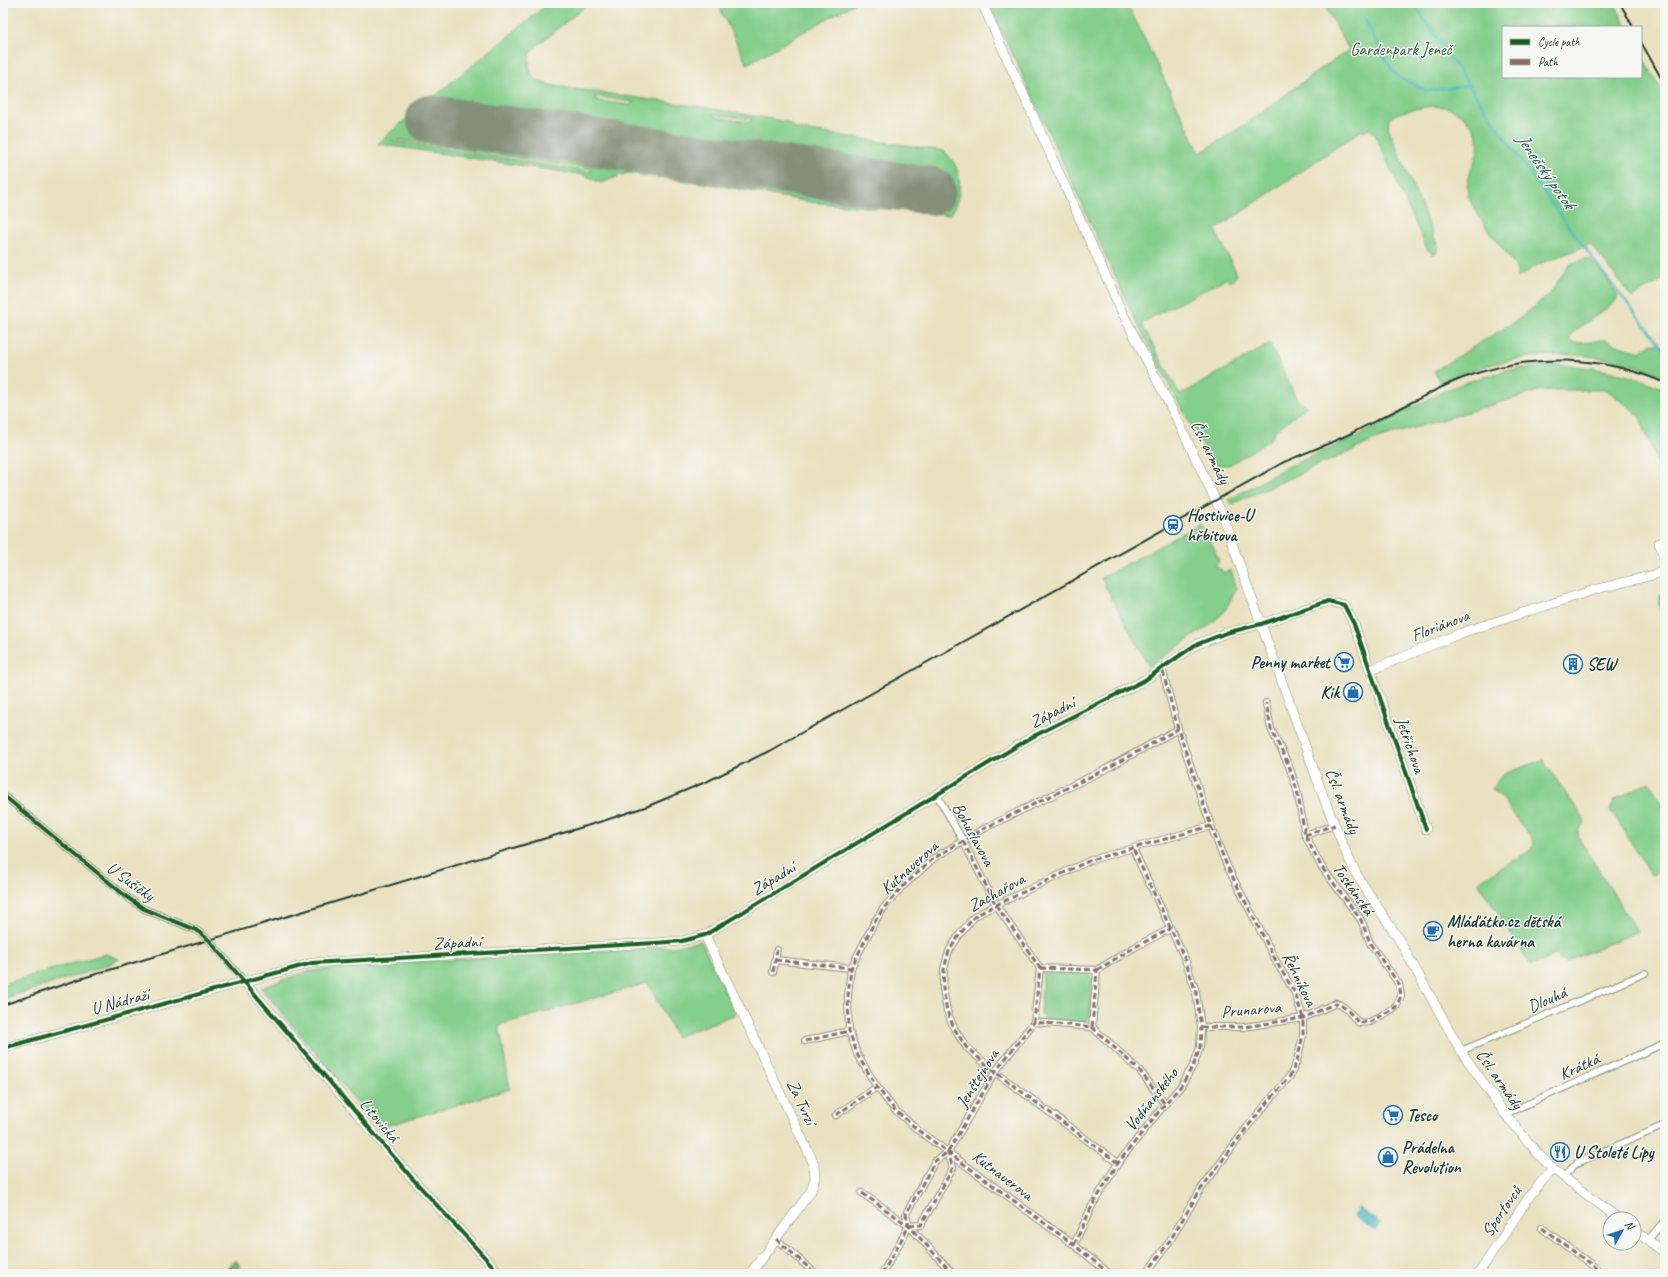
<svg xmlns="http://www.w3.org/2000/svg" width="1668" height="1277" font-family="Caveat,sans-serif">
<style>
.green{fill:#83ce8b;stroke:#518660;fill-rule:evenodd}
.forest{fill:#6ab177;stroke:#447756}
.water{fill:#4ab6c7;stroke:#347a7e}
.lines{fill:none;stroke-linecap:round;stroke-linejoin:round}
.stream{stroke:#4ab6c7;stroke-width:2}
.runway{stroke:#848f7a;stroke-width:48}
.street-casing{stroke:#848f7a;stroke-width:8}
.secondary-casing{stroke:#848f7a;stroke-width:10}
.street{stroke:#fff;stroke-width:6}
.secondary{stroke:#fff;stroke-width:9}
.rail{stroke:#1f3d34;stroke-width:2}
.quiet{stroke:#8d6e63;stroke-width:3;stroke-dasharray:6 3;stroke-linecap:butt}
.cycleway-casing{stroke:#f6f6f2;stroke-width:6}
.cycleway{stroke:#1b5e20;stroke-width:4}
.labels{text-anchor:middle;stroke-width:3;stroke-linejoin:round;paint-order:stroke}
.park-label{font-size:17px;fill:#38614a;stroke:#f6f6f2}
.street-label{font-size:17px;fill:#1f3d34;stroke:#f6f6f2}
.poi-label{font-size:17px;font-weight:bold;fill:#1f3d34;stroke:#f6f6f2;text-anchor:start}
.water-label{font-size:18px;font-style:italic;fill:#2a5b59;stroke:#f6f6f2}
</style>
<rect width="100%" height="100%" fill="#f6f6f2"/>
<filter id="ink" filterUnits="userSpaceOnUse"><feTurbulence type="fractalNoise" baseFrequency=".025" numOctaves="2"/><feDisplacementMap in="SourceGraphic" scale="8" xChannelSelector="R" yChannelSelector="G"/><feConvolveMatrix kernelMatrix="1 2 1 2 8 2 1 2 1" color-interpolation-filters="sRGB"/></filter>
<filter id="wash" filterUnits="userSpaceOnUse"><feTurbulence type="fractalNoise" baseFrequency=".012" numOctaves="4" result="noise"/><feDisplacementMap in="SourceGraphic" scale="16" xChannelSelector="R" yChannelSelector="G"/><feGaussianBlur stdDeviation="0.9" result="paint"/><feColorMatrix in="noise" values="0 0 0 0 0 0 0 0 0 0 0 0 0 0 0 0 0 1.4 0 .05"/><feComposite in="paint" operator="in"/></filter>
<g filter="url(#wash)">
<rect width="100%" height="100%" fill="#eae1c0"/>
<g class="green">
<path d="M549 3H589L533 49C526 61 528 78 543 83 549 85 556 86 562 87L708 108 788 122 796 129 944 151C949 156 954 162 957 169 962 184 959 203 950 215L810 202 716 185 627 173 601 183 585 175 378 144 394 129ZM594 96 633 102H634L630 105 598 101ZM711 114 752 119V120L748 122 715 117ZM393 139 591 169V172L392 141Z"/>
<polygon points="717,3 855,3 747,64"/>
<path d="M989 3H1127L1200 153 1249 122 1319 70 1349 50 1323 3H1614L1627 27H1503V77H1641V54L1665 96V278L1632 298 1591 244 1539 264 1517 278V270L1513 263C1501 244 1473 215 1468 194 1463 173 1484 156 1477 136 1475 128 1470 124 1465 118 1449 103 1431 105 1411 110 1403 112 1395 113 1389 119L1388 127 1439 249 1437 252 1433 254 1427 249 1374 132 1369 129 1363 132 1362 130 1215 230 1237 274 1236 277 1230 282 1227 278 1141 323 1180 395 1270 344 1296 397 1299 402 1307 406 1276 430 1271 439 1229 465H1218L1206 452 1176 398 1133 315Z"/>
<path d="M1586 258C1595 259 1612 287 1618 296L1615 302 1572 333 1570 338 1573 343 1592 342 1605 339 1619 346 1641 352 1651 343 1665 346V377C1589 343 1515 351 1440 382L1434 371 1519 319 1549 295 1569 265Z"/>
<path d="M1565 365C1600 368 1633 375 1665 389V483L1639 415 1607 390H1542L1380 438 1232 504 1229 500 1285 468 1352 439 1444 391 1467 382 1507 370 1545 366Z"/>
<polygon points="1200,524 1213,546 1219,561 1216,565 1217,568 1221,569 1223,573 1231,570 1237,588 1224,612 1210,625 1149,666 1101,578"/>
<polygon points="1544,759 1546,765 1584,819 1585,823 1578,829 1579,838 1637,932 1565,962 1555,955 1531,965 1478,882 1529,851 1534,845 1533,841 1503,799 1492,789 1502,775"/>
<polygon points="1649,782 1665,808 1665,867 1655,874 1651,875 1615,816 1610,812 1614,800"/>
<polygon points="701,941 736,1014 676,1037 648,983 499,1025 510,1089 379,1128 261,988 305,972 357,965 672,947"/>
<polygon points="105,954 119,959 108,965 3,999 3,984"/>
<polygon points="1048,970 1087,973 1092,980 1090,1015 1087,1020 1082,1023 1045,1019 1041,1016 1040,1012 1043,973"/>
</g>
<polygon class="forest" points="236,1260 240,1265 240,1274 221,1274 233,1261"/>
<g class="water">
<polygon points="1665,591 1665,626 1658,600 1662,592"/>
<polygon points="1358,1208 1380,1223 1375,1231 1353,1216"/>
</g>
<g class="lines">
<g class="stream">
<path d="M1413 3C1493 122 1574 240 1665 350"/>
<polyline points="1365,19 1386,61 1399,78 1428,91 1469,85"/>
</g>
<polyline class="runway" points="430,119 932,191"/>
</g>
</g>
<g filter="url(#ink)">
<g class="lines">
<defs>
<g id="street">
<polyline points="3,795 128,898 144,909 196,930 203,935 209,940 244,981"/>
<polyline points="937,795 963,841 996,905 1040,968"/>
<polyline points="1305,835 1335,825"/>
<polyline points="775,960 851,968"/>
<polygon points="1040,968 1097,970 1092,1027 1034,1022"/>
<polyline points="1097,970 1135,947 1170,929"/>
<polyline points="773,972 777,950"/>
<polyline points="1092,1027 1140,1071 1165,1104"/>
<path d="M1201 1027H1244L1303 1018 1336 1003C1347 1007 1351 1015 1359 1023L1370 1022 1396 1007 1401 996 1399 984 1371 945 1361 920 1321 866 1305 835 1297 790 1289 766 1271 729 1266 703"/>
<polyline points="805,1041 849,1031"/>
<polyline points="1461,1051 1645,973"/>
<polyline points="1505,1114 1665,1043"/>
<polyline points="836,1115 877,1087"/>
<polyline points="1118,1163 995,1072 966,1047 954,1028 947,1011 943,989 944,969 949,951 960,934 975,916 996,905 1091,860 1211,826"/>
<polyline points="1563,1177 1577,1163 1665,1125"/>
<polyline points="862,1193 909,1226 953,1274"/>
<polyline points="909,1226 921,1225 953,1168 948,1152"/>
<polyline points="1542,1228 1604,1274"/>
<polyline points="776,1239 816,1274"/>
<polyline points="1648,1240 1665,1220"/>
<polyline points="1074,1245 1092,1206 1118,1163 1165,1104 1181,1086 1194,1064 1200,1047 1201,1027 1196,992 1185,959 1133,849"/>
<polyline points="882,1274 909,1226 906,1214 935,1161 948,1152 995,1072 1034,1022"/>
<polyline points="1110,1274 1074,1245 919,1131 894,1109 877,1087 858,1056 849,1031 848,996 851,968 874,923 883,909 901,888 934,858 987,827 1106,769 1178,729"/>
<polyline points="1146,1274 1169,1242 1201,1189 1248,1126 1290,1076 1297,1061 1303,1035 1303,1018 1295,993 1277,963 1227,866 1211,826 1178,729 1162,668"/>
</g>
<g id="secondary">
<polyline points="982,3 1122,312 1181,427 1220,510 1325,801 1348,857 1358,877 1398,938 1461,1051 1505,1114 1539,1155 1553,1169 1619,1219"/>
<polyline points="1659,543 1665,558"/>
<polyline points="1371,670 1461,633 1597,589 1657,574 1664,568 1665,562"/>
<polyline points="705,935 814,1164 815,1178 811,1191 750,1274"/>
<polyline points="244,981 411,1177 500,1274"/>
<polyline points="3,1048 312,963 655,943 682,941 705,935 1032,737 1145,680 1195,645 1226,633 1261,624 1328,601 1344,605 1354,624 1426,829"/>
<polyline points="1634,1230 1665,1253"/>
<polyline points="1478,1274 1531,1194 1553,1169"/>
</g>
</defs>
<use href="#street" class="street-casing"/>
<use href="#secondary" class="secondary-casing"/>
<use href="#street" class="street"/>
<use href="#secondary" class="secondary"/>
<g class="rail">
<polyline points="1620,3 1633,27"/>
<polyline points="1641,42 1665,85"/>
<path d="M3 1005 83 978 606 820 648 806 708 781 769 751 1282 463C1305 453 1329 444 1352 433 1373 422 1394 412 1414 401 1432 392 1448 383 1466 377 1531 353 1602 355 1665 383"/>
</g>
<g class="quiet">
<polyline points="1305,835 1335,825"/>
<polyline points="963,841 996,905 1040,968"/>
<polyline points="775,960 851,968"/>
<polygon points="1040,968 1097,970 1092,1027 1034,1022"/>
<polyline points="1097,970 1135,947 1170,929"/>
<polyline points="773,972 777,950"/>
<polyline points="1092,1027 1140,1071 1165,1104"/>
<path d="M1201 1027H1244L1303 1018 1336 1003C1347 1007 1351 1015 1359 1023L1370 1022 1396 1007 1401 996 1399 984 1371 945 1361 920 1321 866 1305 835 1297 790 1289 766 1271 729 1266 703"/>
<polyline points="805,1041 849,1031"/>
<polyline points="836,1115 877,1087"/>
<polyline points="1118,1163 995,1072 966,1047 954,1028 947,1011 943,989 944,969 949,951 960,934 975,916 996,905 1091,860 1211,826"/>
<polyline points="862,1193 909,1226 953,1274"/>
<polyline points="909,1226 921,1225 953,1168 948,1152"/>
<polyline points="1542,1228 1604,1274"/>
<polyline points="776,1239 816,1274"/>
<polyline points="1074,1245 1092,1206 1118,1163 1165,1104 1181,1086 1194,1064 1200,1047 1201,1027 1196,992 1185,959 1133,849"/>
<polyline points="882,1274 909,1226 906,1214 935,1161 948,1152 995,1072 1034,1022"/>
<polyline points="1110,1274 1074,1245 919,1131 894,1109 877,1087 858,1056 849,1031 848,996 851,968 874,923 883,909 901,888 934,858 987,827 1106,769 1178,729"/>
<polyline points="1146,1274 1169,1242 1201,1189 1248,1126 1290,1076 1297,1061 1303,1035 1303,1018 1295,993 1277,963 1227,866 1211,826 1178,729 1162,668"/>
</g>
<defs>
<g id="cycleway">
<polyline points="3,795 128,898 144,909 196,930 209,940 218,951 411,1177 500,1274"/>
<polyline points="3,1048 312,963 655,943 682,941 705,935 1032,737 1145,680 1195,645 1226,633 1261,624 1328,601 1344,605 1354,624 1426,829"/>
</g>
</defs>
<use href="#cycleway" class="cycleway-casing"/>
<use href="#cycleway" class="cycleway"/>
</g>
</g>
<defs>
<symbol id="station-ring" viewBox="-11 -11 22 22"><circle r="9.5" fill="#f6f6f2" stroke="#1f6fb2" stroke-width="1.5"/><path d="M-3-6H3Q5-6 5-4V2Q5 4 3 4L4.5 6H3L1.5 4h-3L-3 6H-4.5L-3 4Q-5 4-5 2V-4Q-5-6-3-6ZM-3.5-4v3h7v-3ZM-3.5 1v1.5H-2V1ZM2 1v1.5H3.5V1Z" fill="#1f6fb2"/></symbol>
<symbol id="supermarket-ring" viewBox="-11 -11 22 22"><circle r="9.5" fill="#f6f6f2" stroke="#1f6fb2" stroke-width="1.5"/><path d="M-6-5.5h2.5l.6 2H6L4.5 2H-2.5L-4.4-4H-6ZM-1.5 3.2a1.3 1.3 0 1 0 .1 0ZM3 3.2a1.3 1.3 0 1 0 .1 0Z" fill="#1f6fb2"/></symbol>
<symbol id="building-ring" viewBox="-11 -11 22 22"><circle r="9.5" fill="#f6f6f2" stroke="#1f6fb2" stroke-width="1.5"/><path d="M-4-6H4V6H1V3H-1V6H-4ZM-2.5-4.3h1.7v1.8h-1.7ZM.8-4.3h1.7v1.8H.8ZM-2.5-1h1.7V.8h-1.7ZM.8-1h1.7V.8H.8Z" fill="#1f6fb2"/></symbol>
<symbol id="shop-ring" viewBox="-11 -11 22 22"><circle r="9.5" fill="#f6f6f2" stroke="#1f6fb2" stroke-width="1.5"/><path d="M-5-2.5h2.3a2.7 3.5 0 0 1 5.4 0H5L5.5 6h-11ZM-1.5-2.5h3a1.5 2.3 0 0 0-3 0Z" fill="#1f6fb2"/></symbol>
<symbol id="cafe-ring" viewBox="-11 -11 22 22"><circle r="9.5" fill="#f6f6f2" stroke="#1f6fb2" stroke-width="1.5"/><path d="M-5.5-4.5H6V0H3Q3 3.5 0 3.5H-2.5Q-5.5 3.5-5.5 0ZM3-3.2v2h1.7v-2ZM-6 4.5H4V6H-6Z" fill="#1f6fb2"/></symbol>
<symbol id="restaurant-ring" viewBox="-11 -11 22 22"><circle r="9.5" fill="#f6f6f2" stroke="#1f6fb2" stroke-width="1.5"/><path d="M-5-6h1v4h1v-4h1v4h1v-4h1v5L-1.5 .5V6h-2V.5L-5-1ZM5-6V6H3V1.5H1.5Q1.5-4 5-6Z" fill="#1f6fb2"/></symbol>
</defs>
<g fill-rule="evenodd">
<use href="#station-ring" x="1162" y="514" width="22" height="22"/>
<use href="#supermarket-ring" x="1333" y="651" width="22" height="22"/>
<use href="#building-ring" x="1562" y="653" width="22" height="22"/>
<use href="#shop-ring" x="1342" y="681" width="22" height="22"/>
<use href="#cafe-ring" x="1422" y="920" width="22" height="22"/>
<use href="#supermarket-ring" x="1382" y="1104" width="22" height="22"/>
<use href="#restaurant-ring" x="1549" y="1141" width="22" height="22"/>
<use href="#shop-ring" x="1377" y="1146" width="22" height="22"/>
</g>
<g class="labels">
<g class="park-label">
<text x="1401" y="55">Gardenpark Jeneč</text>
</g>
<g class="street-label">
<text transform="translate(1211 452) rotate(64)" y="6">Čsl. armády</text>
<text transform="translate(1440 625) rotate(-21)" y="6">Floriánova</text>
<text transform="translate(1052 712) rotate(-27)" y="6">Západní</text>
<text transform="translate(1411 745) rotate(71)" y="6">Jetřichova</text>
<text transform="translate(1343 801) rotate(69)" y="6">Čsl. armády</text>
<text transform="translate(974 834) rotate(61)" y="6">Bohuslavova</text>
<text transform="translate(909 867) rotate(-42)" y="6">Kutnauerova</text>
<text transform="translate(773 878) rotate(-31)" y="6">Západní</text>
<text transform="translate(131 881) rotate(36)" y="6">U Sušičky</text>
<text transform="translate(1354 889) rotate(55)" y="6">Toskánská</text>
<text transform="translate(996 892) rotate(-29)" y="6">Zachařova</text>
<text transform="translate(457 942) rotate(-3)" y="6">Západní</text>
<text transform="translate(1300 979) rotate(64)" y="6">Řehníkova</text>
<text transform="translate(1547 999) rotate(-23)" y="6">Dlouhá</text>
<text transform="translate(120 1001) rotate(-15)" y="6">U Nádraží</text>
<text transform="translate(1251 1009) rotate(-5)" y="6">Prunarova</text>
<text transform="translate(1579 1066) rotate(-24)" y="6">Krátká</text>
<text transform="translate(977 1078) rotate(-58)" y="6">Jenštejnova</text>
<text transform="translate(1500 1079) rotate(55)" y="6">Čsl. armády</text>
<text transform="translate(1151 1099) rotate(-52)" y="6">Vodňanského</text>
<text transform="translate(802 1102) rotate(65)" y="6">Za Tvrzí</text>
<text transform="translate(380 1120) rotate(50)" y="6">Litovická</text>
<text transform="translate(1003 1175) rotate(37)" y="6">Kutnauerova</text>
<text transform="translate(1501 1211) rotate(-56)" y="6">Sportovců</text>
</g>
<g class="poi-label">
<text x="1187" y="521">Hostivice-U<tspan x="1187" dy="20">hřbitova</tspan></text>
<text x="1330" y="668" text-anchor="end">Penny market</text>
<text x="1587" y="670">SEW</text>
<text x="1339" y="698" text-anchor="end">Kik</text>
<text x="1447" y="927">Mláďátko.cz dětská<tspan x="1447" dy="20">herna kavárna</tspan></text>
<text x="1407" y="1121">Tesco</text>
<text x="1402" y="1153">Prádelna<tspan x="1402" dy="20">Revolution</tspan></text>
<text x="1574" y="1158">U Stoleté Lípy</text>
</g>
<g class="water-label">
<text transform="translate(1546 171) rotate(55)" y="6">Jenečský potok</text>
</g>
</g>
<rect width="1668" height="1277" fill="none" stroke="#f6f6f2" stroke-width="16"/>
<rect x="1502" y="26" width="140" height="52" fill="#f6f6f2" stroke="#a0aca6"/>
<rect x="1510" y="39" width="20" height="6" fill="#1b5e20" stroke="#a0aca6"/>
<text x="1538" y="46" font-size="12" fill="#1f3d34">Cycle path</text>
<rect x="1510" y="59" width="20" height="6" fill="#8d6e63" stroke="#a0aca6"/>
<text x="1538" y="66" font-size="12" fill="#1f3d34">Path</text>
<g transform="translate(1622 1231) rotate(51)"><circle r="19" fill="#f6f6f2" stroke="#a0aca6"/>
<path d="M0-3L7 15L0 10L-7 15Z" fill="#1f6fb2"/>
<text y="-6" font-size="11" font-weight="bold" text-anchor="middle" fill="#1f3d34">N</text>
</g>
</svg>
